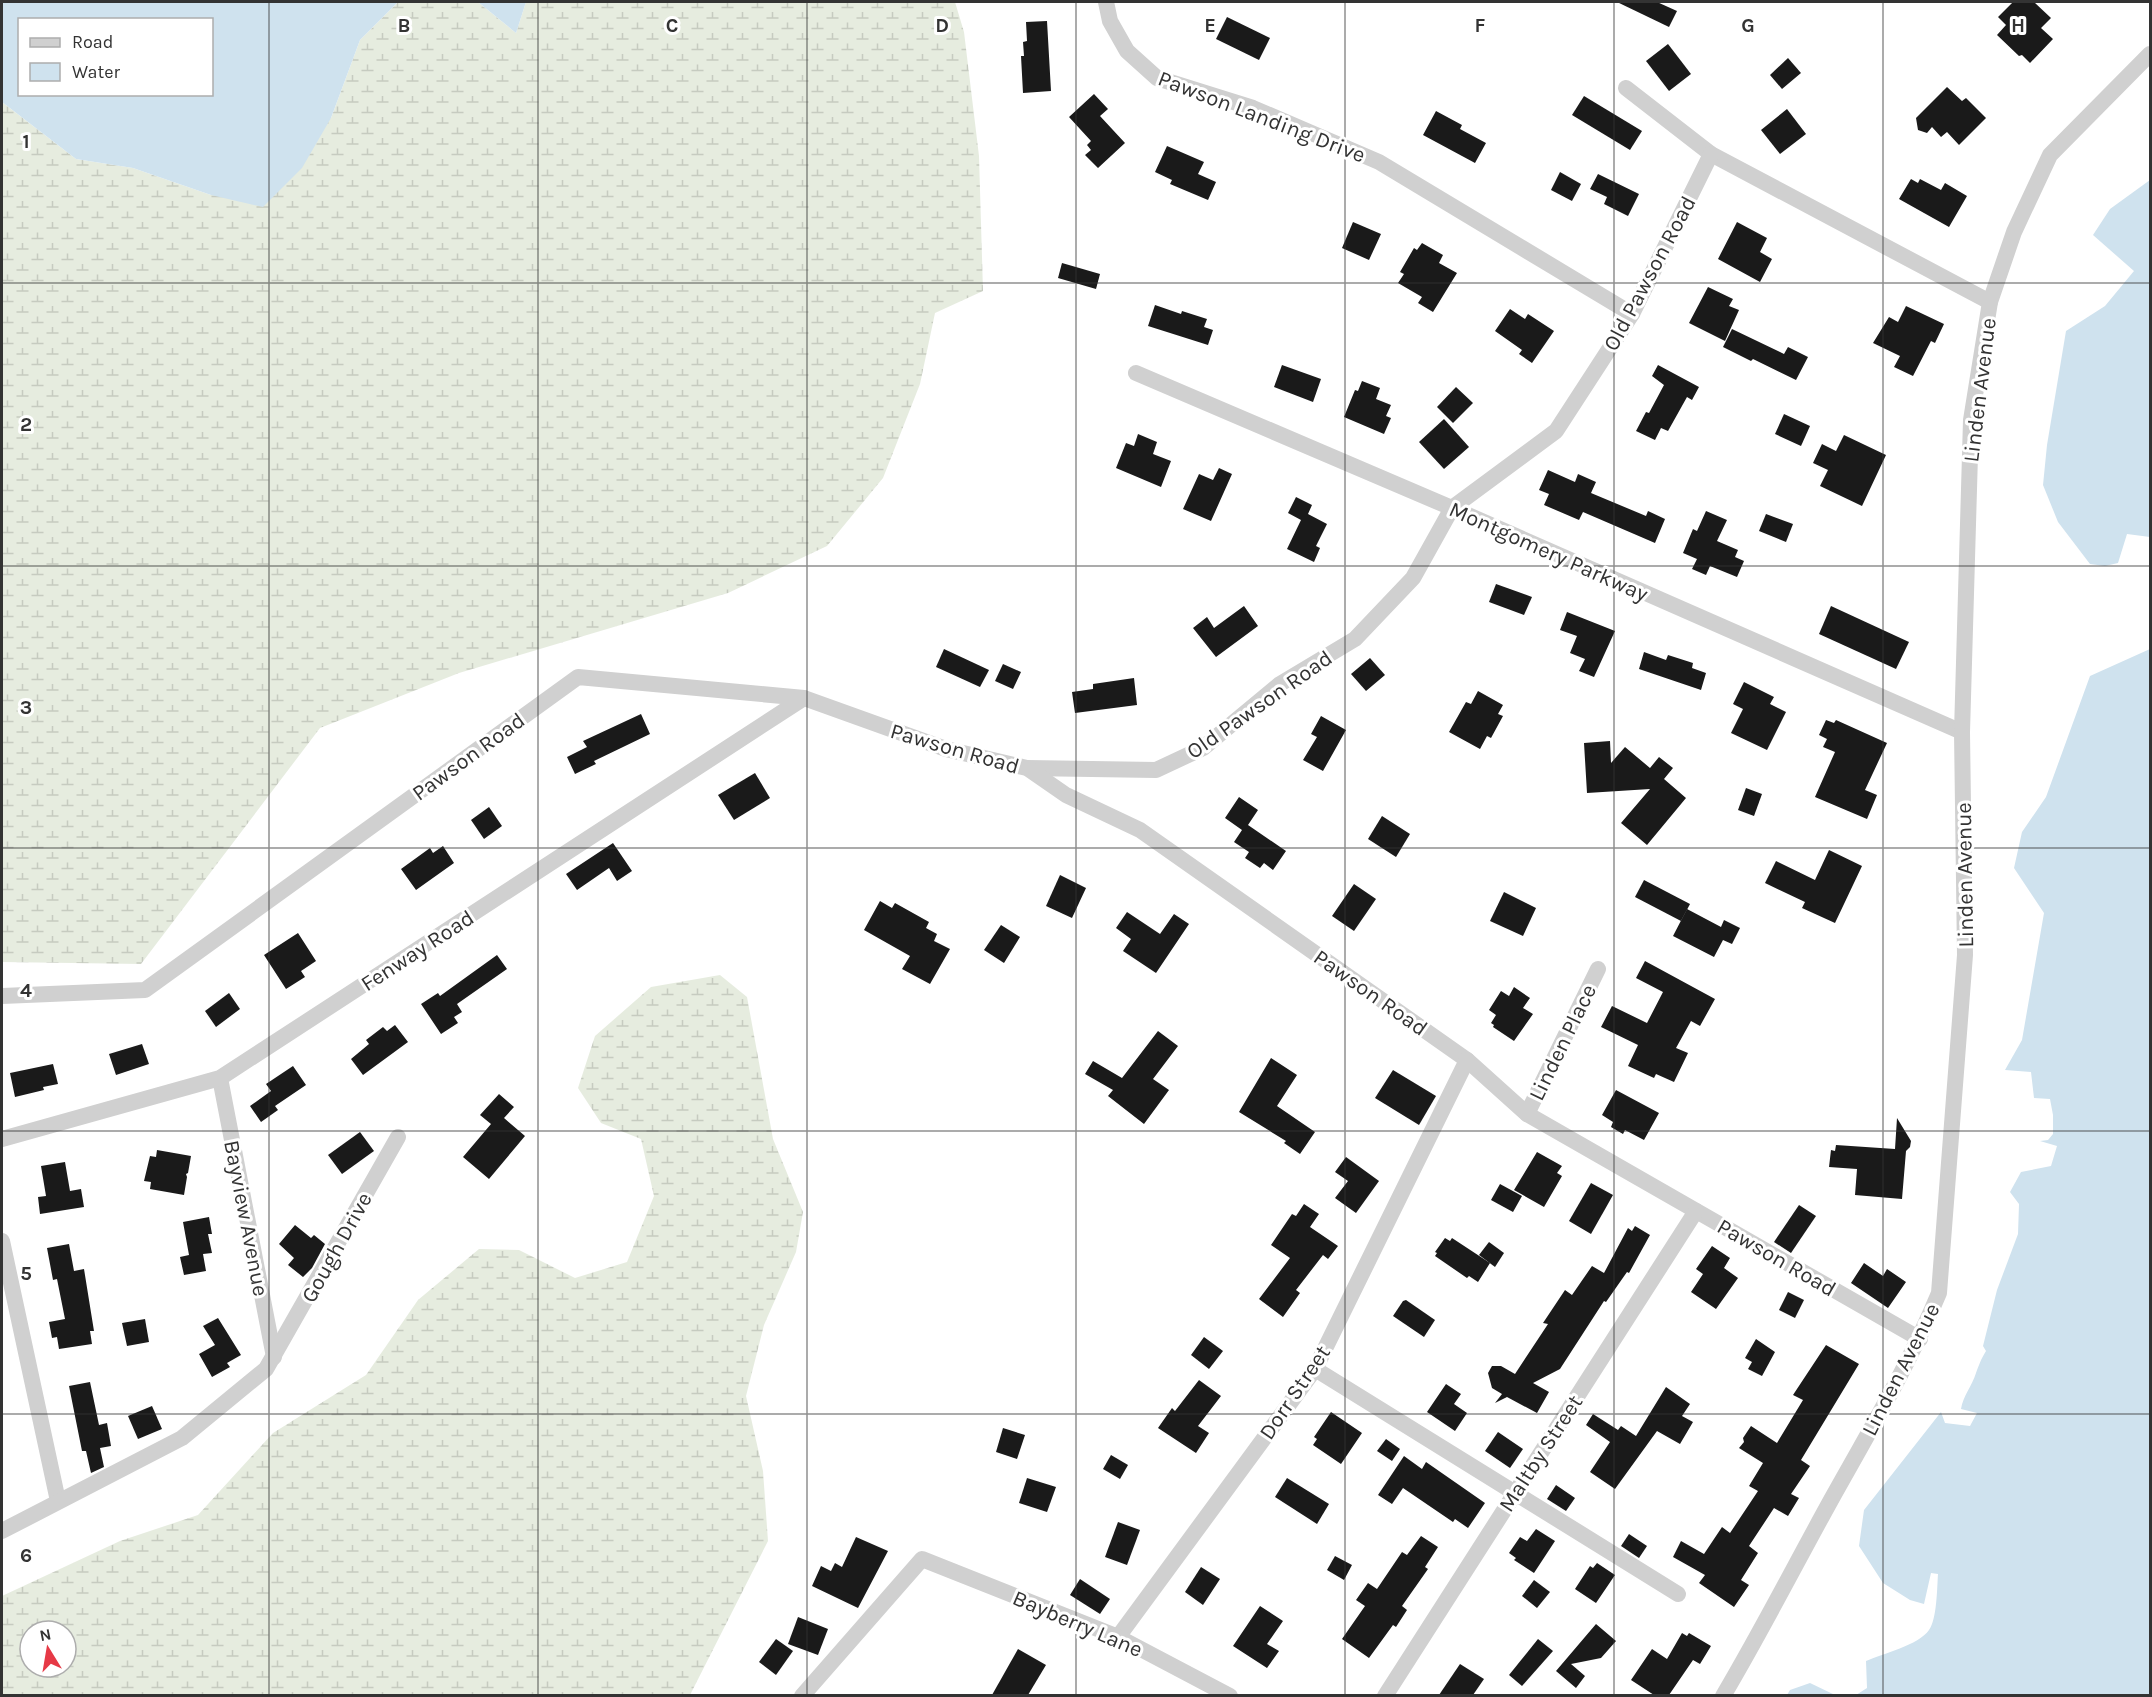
<svg xmlns="http://www.w3.org/2000/svg" width="2152" height="1697" font-family="Karla,sans-serif">
<style>
.wetland{fill:url(#wetland-marsh);fill-rule:evenodd}
.water{fill:#cfe2ee;fill-rule:evenodd}
.building{fill:#1a1a1a}
.lines{fill:none;stroke-linecap:round;stroke-linejoin:round}
.street{stroke:#d0d0d0;stroke-width:16}
.grid{fill:none;stroke:#333;stroke-width:1.5;stroke-opacity:0.55}
.labels{text-anchor:middle;stroke-width:6;stroke-linejoin:round;paint-order:stroke}
.street-label{font-size:22px;fill:#333;stroke:#fff}
.grid-label{font-size:20px;text-anchor:middle;font-weight:bold;fill:#333;stroke:#fff;stroke-width:6;stroke-linejoin:round;paint-order:stroke}
</style>
<defs>
<pattern id="wetland-marsh" width="20" height="14" patternUnits="userSpaceOnUse" patternTransform="scale(1.5)"><rect width="20" height="14" fill="#e6ecdf"/><path d="M1 5h8M5 5V1M11 12h8M15 12V8" fill="none" stroke="#c6cbc0"/></pattern>
</defs>
<rect width="100%" height="100%" fill="#fff"/>
<g class="wetland">
<polygon points="398,2 478,2 516,33 526,2 955,2 964,32 979,156 983,291 935,313 920,384 883,478 827,546 728,593 459,673 320,728 141,964 2,962 2,102 76,159 133,168 211,195 331,118 360,40"/>
<path d="M720 975 747 997 773 1139 803 1212 796 1252 764 1325 746 1396 763 1471 768 1541 690 1695H2V1596L120 1541 198 1515 273 1433 366 1375 418 1300 479 1249 519 1250 575 1278 627 1262 654 1196 641 1139 601 1123 578 1088 595 1036 651 987ZM30 1631H66V1667H30Z"/>
</g>
<g class="water">
<path d="M2 2H398L360 40 331 118 302 168 263 207 211 195 133 168 76 159 2 102ZM20 20H212V94H20Z"/>
<polygon points="478,2 526,2 516,33"/>
<polygon points="2150,180 2150,537 2127,534 2118,563 2105,566 2090,564 2058,522 2043,485 2047,445 2066,331 2105,306 2134,271 2093,235 2110,209"/>
<path d="M2150 649V1695H1856L1867 1688 1866 1661C1882 1654 1919 1645 1929 1630 1937 1619 1937 1588 1938 1574L1931 1573 1924 1604 1910 1600 1883 1583 1859 1546 1864 1510 1941 1412 1945 1423 1970 1426 1977 1413 1961 1409C1963 1396 1972 1386 1976 1373 1979 1365 1981 1359 1986 1351L1983 1346 1997 1290 2018 1234 2019 1204 2010 1192 2021 1172 2051 1166 2057 1146 2040 1141 2048 1140 2053 1134V1115L2050 1099 2034 1098 2031 1072 2005 1070 2022 1040 2044 913 2014 868 2022 832 2046 797 2090 676Z"/>
<polygon points="1810,1683 1835,1695 1787,1695 1790,1690"/>
</g>
<g class="building">
<polygon points="1617,2 1657,2 1677,11 1669,27"/>
<polygon points="2013,2 2034,2 2051,18 2041,28 2053,39 2030,63 2022,55 2019,56 1997,35 2006,25 1998,17"/>
<polygon points="1227,17 1270,38 1259,60 1216,39"/>
<polygon points="1047,21 1051,91 1023,93 1021,56 1024,56 1023,42 1027,41 1026,22"/>
<polygon points="1668,44 1691,74 1669,91 1646,61"/>
<polygon points="1788,58 1801,73 1782,89 1770,75"/>
<polygon points="1947,87 1962,101 1966,98 1986,118 1959,145 1947,132 1941,137 1932,127 1927,133 1918,130 1916,118"/>
<polygon points="1094,94 1108,109 1100,116 1125,143 1098,168 1085,155 1091,150 1087,145 1091,141 1069,117"/>
<polygon points="1584,96 1642,131 1630,150 1572,115"/>
<polygon points="1787,109 1806,134 1780,154 1761,130"/>
<polygon points="1436,111 1462,125 1460,129 1486,143 1475,163 1423,135"/>
<polygon points="1167,146 1204,162 1198,174 1216,182 1208,200 1170,184 1172,180 1155,172"/>
<polygon points="1560,172 1581,184 1572,201 1551,190"/>
<polygon points="1598,174 1639,194 1628,216 1604,204 1607,197 1590,189"/>
<polygon points="1911,179 1918,183 1920,179 1941,190 1945,183 1967,196 1949,227 1899,199"/>
<polygon points="1353,222 1381,234 1369,260 1342,248"/>
<polygon points="1737,222 1767,238 1760,252 1772,259 1760,282 1718,259"/>
<polygon points="1422,243 1443,255 1439,263 1457,273 1433,312 1418,303 1422,297 1398,283 1404,274 1400,272 1414,248 1417,250"/>
<polygon points="1062,263 1100,274 1096,289 1058,278"/>
<polygon points="1708,287 1733,299 1729,306 1739,310 1725,341 1689,323"/>
<polygon points="1155,305 1181,314 1182,311 1207,319 1204,327 1213,330 1208,345 1148,326"/>
<polygon points="1906,306 1944,324 1935,343 1931,341 1913,376 1894,367 1900,356 1873,343 1889,317 1898,322"/>
<polygon points="1510,309 1525,319 1528,314 1554,331 1532,363 1519,354 1522,350 1495,331"/>
<polygon points="1732,329 1784,354 1788,347 1808,357 1796,380 1753,359 1751,361 1723,347"/>
<polygon points="1282,365 1321,379 1313,402 1274,387"/>
<polygon points="1658,365 1699,387 1692,400 1687,397 1668,431 1661,428 1655,440 1636,431 1646,412 1649,413 1664,385 1652,376"/>
<polygon points="1362,381 1380,388 1376,399 1391,405 1386,416 1391,418 1384,434 1344,417 1355,390 1358,391"/>
<polygon points="1456,387 1473,403 1453,423 1437,407"/>
<polygon points="1784,414 1810,426 1801,446 1775,434"/>
<polygon points="1444,419 1469,447 1444,469 1419,442"/>
<polygon points="1138,434 1157,442 1153,454 1171,461 1161,487 1116,468 1126,443 1134,446"/>
<polygon points="1844,435 1886,455 1862,506 1820,486 1828,470 1813,463 1822,444 1836,451"/>
<polygon points="1219,468 1232,474 1211,521 1183,509 1199,474 1213,480"/>
<polygon points="1548,470 1575,482 1578,474 1596,482 1591,493 1646,516 1648,511 1665,519 1655,543 1583,512 1579,520 1544,505 1549,494 1539,490"/>
<polygon points="1296,497 1312,505 1308,514 1327,524 1316,546 1320,548 1314,562 1287,549 1301,520 1288,513"/>
<polygon points="1706,511 1727,520 1717,541 1738,550 1735,557 1744,561 1737,577 1710,566 1706,575 1692,569 1697,559 1683,553 1693,529 1697,531"/>
<polygon points="1766,514 1793,524 1786,542 1759,531"/>
<polygon points="1496,584 1532,597 1524,615 1489,602"/>
<polygon points="1244,606 1258,626 1216,657 1193,628 1207,617 1214,628"/>
<polygon points="1831,606 1909,642 1896,669 1819,634"/>
<polygon points="1567,612 1615,631 1594,677 1579,671 1585,659 1570,653 1577,636 1560,630"/>
<polygon points="944,649 989,670 980,687 936,667"/>
<polygon points="1644,652 1666,660 1668,655 1693,663 1692,668 1706,673 1701,690 1639,669"/>
<polygon points="1370,658 1385,675 1366,691 1351,674"/>
<polygon points="1003,664 1021,672 1013,689 995,681"/>
<polygon points="1134,678 1137,705 1075,713 1072,692 1093,689 1093,684"/>
<polygon points="1744,682 1774,697 1770,704 1786,712 1767,750 1731,733 1743,709 1733,704"/>
<polygon points="1478,691 1503,705 1498,714 1503,716 1491,738 1487,736 1480,749 1449,732 1466,702 1471,704"/>
<polygon points="641,714 650,734 594,761 596,764 575,774 567,757 587,747 583,741"/>
<polygon points="1321,716 1346,730 1323,771 1303,760 1317,737 1311,734"/>
<polygon points="1826,720 1834,723 1836,720 1887,743 1865,790 1877,795 1867,819 1815,797 1835,752 1823,747 1827,739 1819,735"/>
<polygon points="1610,741 1611,763 1625,747 1650,768 1659,757 1673,768 1664,779 1686,798 1647,845 1621,823 1650,789 1587,793 1584,743"/>
<polygon points="755,773 770,798 734,820 718,795"/>
<polygon points="1746,788 1762,794 1754,816 1738,810"/>
<polygon points="1239,797 1258,810 1248,825 1286,851 1273,870 1264,863 1260,868 1245,858 1249,852 1234,842 1242,830 1225,818"/>
<polygon points="489,807 502,826 484,839 471,820"/>
<polygon points="1382,816 1410,834 1396,857 1368,839"/>
<polygon points="613,843 632,871 617,881 609,868 577,890 566,874"/>
<polygon points="443,846 454,863 416,890 401,869 430,848 433,853"/>
<polygon points="1829,850 1862,866 1835,923 1802,908 1805,902 1765,883 1776,861 1815,880"/>
<polygon points="1060,875 1086,888 1072,918 1046,906"/>
<polygon points="1644,880 1690,904 1681,921 1635,897"/>
<polygon points="1354,884 1376,899 1354,931 1332,916"/>
<polygon points="1504,892 1536,908 1523,936 1490,921"/>
<polygon points="880,901 892,908 895,903 929,922 926,928 937,934 934,941 950,949 930,984 902,969 910,956 864,930"/>
<polygon points="1687,909 1721,927 1724,920 1740,928 1732,944 1723,940 1714,957 1673,936"/>
<polygon points="1127,912 1160,934 1174,914 1189,924 1156,973 1123,951 1131,939 1116,928"/>
<polygon points="1001,925 1020,937 1004,963 984,950"/>
<polygon points="298,933 316,961 301,971 305,977 286,989 264,955"/>
<polygon points="497,955 507,969 457,1004 462,1012 454,1017 458,1023 441,1034 421,1004 438,993 440,996"/>
<polygon points="1645,961 1715,999 1700,1026 1691,1021 1676,1048 1688,1053 1674,1082 1656,1074 1654,1078 1628,1066 1638,1045 1601,1027 1612,1006 1647,1023 1663,992 1636,978"/>
<polygon points="1514,987 1530,998 1523,1008 1533,1014 1514,1041 1493,1027 1494,1025 1491,1023 1496,1015 1489,1010 1501,991 1509,996"/>
<polygon points="229,993 240,1009 216,1027 205,1011"/>
<polygon points="395,1025 408,1042 363,1075 351,1059 369,1044 366,1040 383,1027 387,1031"/>
<polygon points="1158,1031 1178,1046 1153,1079 1169,1090 1144,1124 1108,1096 1113,1090 1085,1074 1093,1061 1122,1078"/>
<polygon points="142,1044 149,1064 116,1075 109,1054"/>
<polygon points="1271,1058 1297,1075 1277,1106 1315,1132 1300,1154 1284,1143 1286,1141 1239,1112"/>
<polygon points="53,1064 58,1084 43,1087 44,1090 15,1097 10,1073"/>
<polygon points="293,1066 306,1085 275,1106 278,1110 261,1122 250,1106 271,1091 266,1084"/>
<polygon points="1393,1070 1436,1096 1419,1125 1375,1098"/>
<polygon points="1616,1090 1659,1113 1644,1140 1625,1130 1623,1134 1611,1127 1613,1122 1602,1115"/>
<polygon points="499,1094 514,1107 504,1118 525,1136 489,1179 463,1157 491,1124 480,1115"/>
<polygon points="1897,1118 1911,1141 1910,1147 1906,1151 1902,1199 1855,1195 1857,1169 1829,1167 1831,1150 1835,1151 1836,1145 1895,1149"/>
<polygon points="360,1132 374,1151 342,1174 328,1155"/>
<polygon points="157,1150 191,1156 188,1173 186,1174 187,1177 184,1195 150,1189 151,1182 144,1181 150,1156 156,1157"/>
<polygon points="1537,1152 1562,1166 1557,1173 1562,1176 1544,1207 1514,1190"/>
<polygon points="1346,1157 1379,1181 1356,1213 1335,1198 1348,1181 1335,1172"/>
<polygon points="65,1162 70,1191 81,1189 84,1207 40,1214 38,1197 46,1196 41,1166"/>
<polygon points="1591,1183 1613,1195 1591,1234 1569,1221"/>
<polygon points="1500,1184 1522,1196 1513,1212 1491,1200"/>
<polygon points="1304,1204 1319,1214 1310,1227 1338,1246 1328,1259 1323,1255 1296,1290 1300,1293 1283,1317 1259,1299 1290,1258 1271,1245 1292,1214 1296,1216"/>
<polygon points="1799,1205 1816,1216 1791,1253 1774,1242"/>
<polygon points="209,1217 212,1234 208,1234 212,1253 203,1254 206,1271 184,1275 180,1257 189,1255 183,1222"/>
<polygon points="295,1225 311,1238 314,1235 325,1244 312,1268 303,1277 288,1265 294,1258 279,1244"/>
<polygon points="1635,1226 1650,1235 1629,1273 1627,1272 1606,1302 1604,1301 1560,1369 1533,1383 1549,1392 1537,1413 1507,1397 1495,1403 1502,1394 1492,1388 1488,1373 1492,1366 1501,1366 1515,1374 1548,1324 1543,1323 1565,1290 1572,1295 1592,1266 1604,1273 1628,1228 1632,1231"/>
<polygon points="1445,1238 1450,1241 1452,1238 1490,1263 1478,1282 1469,1276 1467,1278 1435,1256 1437,1253 1435,1252"/>
<polygon points="1489,1242 1504,1253 1495,1267 1479,1255"/>
<polygon points="69,1244 74,1271 84,1269 94,1331 90,1331 92,1344 59,1349 57,1337 52,1338 49,1322 65,1319 57,1279 53,1280 47,1248"/>
<polygon points="1712,1246 1730,1258 1724,1268 1738,1278 1716,1309 1691,1292 1703,1274 1696,1269"/>
<polygon points="1864,1263 1883,1276 1887,1269 1906,1282 1888,1308 1851,1283"/>
<polygon points="1788,1292 1804,1300 1795,1318 1779,1310"/>
<polygon points="1406,1300 1435,1320 1424,1337 1393,1316 1403,1301"/>
<polygon points="218,1318 241,1355 227,1363 230,1367 212,1377 199,1354 215,1345 203,1326"/>
<polygon points="145,1319 149,1342 127,1346 122,1323"/>
<polygon points="1204,1337 1223,1351 1209,1369 1191,1355"/>
<polygon points="1756,1339 1775,1352 1762,1376 1748,1369 1752,1362 1745,1358"/>
<polygon points="1826,1345 1859,1364 1801,1460 1810,1466 1791,1494 1799,1498 1788,1516 1774,1508 1749,1546 1758,1553 1741,1580 1749,1585 1734,1607 1699,1583 1705,1575 1673,1557 1681,1541 1704,1554 1722,1527 1730,1533 1758,1491 1749,1486 1763,1463 1739,1448 1744,1442 1743,1438 1751,1426 1777,1443 1803,1400 1793,1395"/>
<polygon points="1199,1380 1221,1396 1198,1426 1209,1433 1196,1453 1158,1428 1172,1408 1175,1411"/>
<polygon points="90,1382 99,1425 107,1423 111,1446 100,1448 104,1467 91,1473 86,1451 82,1451 69,1386"/>
<polygon points="1446,1384 1461,1394 1454,1404 1467,1413 1455,1431 1427,1412"/>
<polygon points="1666,1387 1690,1404 1682,1416 1693,1422 1680,1444 1657,1431 1615,1489 1590,1472 1610,1442 1586,1425 1593,1414 1618,1430 1621,1426 1636,1436"/>
<polygon points="152,1406 162,1429 138,1439 128,1416"/>
<polygon points="1331,1412 1362,1433 1341,1464 1313,1445 1317,1439 1314,1437"/>
<polygon points="1003,1428 1025,1435 1017,1459 996,1452"/>
<polygon points="1498,1432 1523,1449 1510,1468 1485,1451"/>
<polygon points="1386,1439 1400,1449 1392,1461 1377,1451"/>
<polygon points="1111,1455 1128,1465 1120,1479 1103,1469"/>
<polygon points="1404,1456 1422,1469 1426,1462 1485,1503 1468,1528 1455,1519 1453,1522 1403,1488 1392,1504 1378,1495"/>
<polygon points="1027,1478 1056,1487 1047,1512 1019,1503"/>
<polygon points="1287,1478 1329,1504 1317,1524 1275,1497"/>
<polygon points="1556,1485 1575,1498 1566,1511 1547,1499"/>
<polygon points="1118,1522 1140,1530 1127,1565 1105,1557"/>
<polygon points="1536,1529 1555,1541 1534,1573 1514,1560 1516,1558 1509,1553 1520,1537 1527,1541"/>
<polygon points="1629,1534 1647,1546 1639,1558 1621,1546"/>
<polygon points="1421,1536 1438,1547 1425,1567 1428,1569 1402,1606 1407,1610 1396,1627 1393,1625 1369,1658 1342,1639 1365,1606 1356,1600 1368,1583 1377,1589 1402,1552 1407,1555"/>
<polygon points="856,1537 888,1551 858,1608 812,1586 821,1566 831,1571 835,1563 842,1567"/>
<polygon points="1335,1556 1352,1565 1344,1580 1327,1570"/>
<polygon points="1597,1563 1615,1575 1596,1603 1575,1589 1590,1566 1593,1568"/>
<polygon points="1201,1567 1220,1579 1203,1605 1185,1592"/>
<polygon points="1080,1579 1110,1599 1100,1614 1070,1595"/>
<polygon points="1534,1580 1550,1592 1537,1608 1522,1596"/>
<polygon points="1260,1606 1283,1621 1267,1644 1279,1651 1267,1668 1233,1646"/>
<polygon points="798,1617 828,1629 818,1655 788,1644"/>
<polygon points="1596,1624 1616,1641 1601,1658 1571,1664 1585,1676 1576,1688 1556,1671"/>
<polygon points="1682,1633 1687,1636 1689,1633 1711,1646 1700,1664 1693,1660 1669,1695 1654,1695 1631,1680 1652,1649 1667,1659"/>
<polygon points="776,1639 793,1651 776,1675 759,1662"/>
<polygon points="1538,1639 1553,1651 1522,1686 1509,1675"/>
<polygon points="1018,1649 1046,1665 1028,1695 992,1695"/>
<polygon points="1460,1664 1484,1679 1473,1695 1439,1695"/>
</g>
<g class="lines">
<g class="street">
<polyline points="1106,2 1110,21 1127,51 1157,78 1253,108 1379,162 1632,314"/>
<polyline points="1626,88 1711,154 1990,302"/>
<polyline points="1136,373 1452,508 1962,732"/>
<polyline points="1027,768 1156,770 1203,748 1280,684 1355,639 1413,578 1452,508 1556,431 1632,314 1711,154"/>
<polyline points="2,996 145,990 578,677 804,698 946,749 1027,768 1066,795 1140,830 1467,1060 1527,1114 1920,1339"/>
<polyline points="220,1078 274,1357"/>
<polyline points="1527,1114 1598,969"/>
<polyline points="2,1139 220,1078 804,698"/>
<polyline points="2,1241 58,1501"/>
<polyline points="1315,1369 1678,1594"/>
<polyline points="2,1531 182,1438 266,1369 398,1137"/>
<polyline points="1118,1637 1315,1369 1467,1060"/>
<polyline points="802,1696 922,1559 1118,1637 1230,1696"/>
<polyline points="1385,1696 1696,1211"/>
<path d="M1723 1696C1761 1632 1795 1565 1831 1500 1869 1432 1909 1365 1939 1293L1965 955 1962 732 1971 420 1990 302 2014 232 2050 155 2150 54"/>
</g>
</g>
<path class="grid" d="M269 2V1696M538 2V1696M807 2V1696M1076 2V1696M1345 2V1696M1614 2V1696M1883 2V1696M2 283H2150M2 566H2150M2 848H2150M2 1131H2150M2 1414H2150"/>
<g class="labels">
<g class="street-label">
<text transform="translate(1262 116) rotate(21)" y="8">Pawson Landing Drive</text>
<text transform="translate(1649 273) rotate(-62)" y="8">Old Pawson Road</text>
<text transform="translate(1979 390) rotate(-83)" y="8">Linden Avenue</text>
<text transform="translate(1549 551) rotate(24)" y="8">Montgomery Parkway</text>
<text transform="translate(1259 704) rotate(-35)" y="8">Old Pawson Road</text>
<text transform="translate(955 748) rotate(16)" y="8">Pawson Road</text>
<text transform="translate(468 756) rotate(-36)" y="8">Pawson Road</text>
<text transform="translate(1964 875) rotate(-91)" y="8">Linden Avenue</text>
<text transform="translate(417 950) rotate(-33)" y="8">Fenway Road</text>
<text transform="translate(1371 992) rotate(35)" y="8">Pawson Road</text>
<text transform="translate(1562 1042) rotate(-64)" y="8">Linden Place</text>
<text transform="translate(247 1218) rotate(79)" y="8">Bayview Avenue</text>
<text transform="translate(336 1247) rotate(-61)" y="8">Gough Drive</text>
<text transform="translate(1777 1257) rotate(30)" y="8">Pawson Road</text>
<text transform="translate(1900 1369) rotate(-63)" y="8">Linden Avenue</text>
<text transform="translate(1294 1392) rotate(-56)" y="8">Dorr Street</text>
<text transform="translate(1540 1453) rotate(-57)" y="8">Maltby Street</text>
<text transform="translate(1078 1623) rotate(23)" y="8">Bayberry Lane</text>
</g>
</g>
<g class="grid-label">
<text x="404" y="32">B</text>
<text x="672" y="32">C</text>
<text x="942" y="32">D</text>
<text x="1210" y="32">E</text>
<text x="1480" y="32">F</text>
<text x="1748" y="32">G</text>
<text x="2018" y="32">H</text>
<text x="26" y="148">1</text>
<text x="26" y="431">2</text>
<text x="26" y="714">3</text>
<text x="26" y="997">4</text>
<text x="26" y="1280">5</text>
<text x="26" y="1562">6</text>
</g>
<rect width="2152" height="1697" fill="none" stroke="#333333" stroke-width="6"/>
<rect x="18" y="18" width="195" height="78" fill="#ffffff" stroke="#adadad" stroke-width="1.5"/>
<rect x="30" y="38" width="30" height="9" fill="#d0d0d0" stroke="#adadad" stroke-width="1.5"/>
<text x="72" y="48" font-size="18" fill="#333333">Road</text>
<rect x="30" y="63" width="30" height="18" fill="#cfe2ee" stroke="#adadad" stroke-width="1.5"/>
<text x="72" y="78" font-size="18" fill="#333333">Water</text>
<g transform="translate(48 1649) rotate(349)"><circle r="28" fill="#ffffff" stroke="#adadad" stroke-width="1.5"/>
<path d="M0-4.5L10 22L0 15L-10 22Z" fill="#e63946"/>
<text y="-9" font-size="16" font-weight="bold" text-anchor="middle" fill="#333333">N</text>
</g>
</svg>
